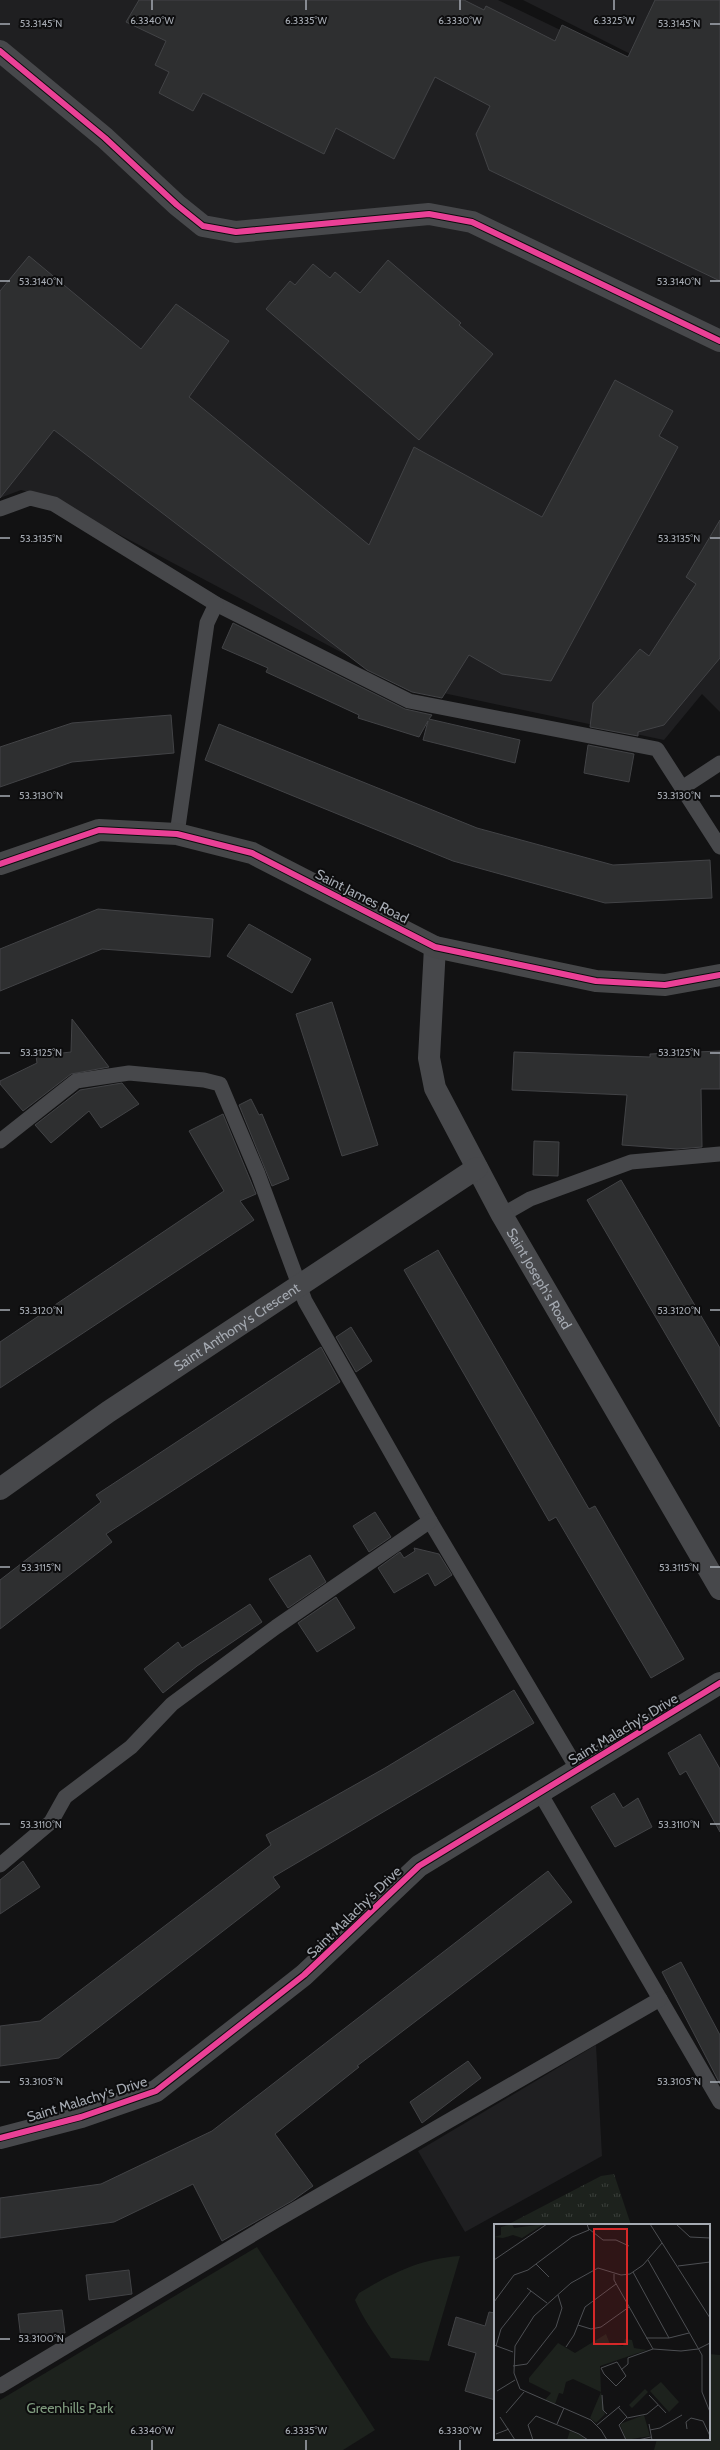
<svg xmlns="http://www.w3.org/2000/svg" width="720" height="2450" font-family="Cabin,sans-serif">
<style>
.built{fill:#1f1f21}
.grass{fill:url(#grass-tufts)}
.green{fill:#1d221d}
.building{fill:#2e2f30;stroke:#424346}
.lines{fill:none;stroke-linecap:round;stroke-linejoin:round}
.lane{stroke:#47484b;stroke-width:15}
.street{stroke:#47484b;stroke-width:22}
.secondary{stroke:#464749;stroke-width:22}
.cycleway-casing{stroke:#0d0d0e;stroke-width:8}
.cycleway{stroke:#ea4096;stroke-width:6}
.ticks{fill:none;stroke:#a5aab2;stroke-width:1.5}
.labels{text-anchor:middle;stroke-width:4;stroke-linejoin:round;paint-order:stroke}
.street-label{font-size:14px;fill:#a5aab2;stroke:#0d0d0e}
.park-label{font-size:14px;fill:#7f9b7e;stroke:#0d0d0e}
.inset-road{fill:none;stroke:#4d4f53;stroke-width:1}
.view{fill:#d62828;fill-opacity:0.15;stroke:#d62828;stroke-width:2}
.inset-edge{fill:none;stroke:#a5aab2;stroke-width:2}
.ticks-label{font-size:10px;text-anchor:middle;fill:#a5aab2;stroke:#0d0d0e;stroke-width:4;stroke-linejoin:round;paint-order:stroke}
</style>
<defs>
<pattern id="grass-tufts" width="24" height="20" patternUnits="userSpaceOnUse"><rect width="24" height="20" fill="#1d221d"/><path d="M3 7l-1-3M5 7V3M7 7l1-3M15 17l-1-3M17 17v-4M19 17l1-3" fill="none" stroke="#3b3f3b"/></pattern>
</defs>
<rect width="100%" height="100%" fill="#121213"/>
<g class="built">
<polygon points="0,0 498,0 720,107 720,712 702,694 664,740 401,684 73,510 57,499 21,490 0,498"/>
<polygon points="523,0 720,0 720,99"/>
<polygon points="596,2045 602,2156 465,2232 418,2151"/>
</g>
<polygon class="grass" points="614,2174 631,2225 507,2225 601,2176"/>
<g class="green">
<polygon points="257,2247 375,2430 343,2450 0,2450 0,2400"/>
<path d="M460 2256 429 2361 391 2358C378 2339 364 2321 355 2300L359 2293C393 2273 419 2259 460 2256Z"/>
<polygon points="709,2354 720,2355 720,2450 654,2450 657,2439 709,2439"/>
</g>
<g class="building">
<polygon points="139,0 464,0 484,10 486,6 555,41 562,25 628,57 655,0 720,0 720,281 489,170 476,134 490,106 435,77 394,159 336,128 324,154 203,93 193,111 159,93 169,72 155,65 166,41 126,22"/>
<polygon points="29,256 141,349 176,304 229,341 189,397 369,545 414,447 542,517 615,380 673,411 659,436 678,447 551,681 502,674 469,655 442,698 412,692 367,670 54,430 0,498 0,291"/>
<polygon points="388,260 461,323 459,325 493,354 419,440 266,309 290,281 295,285 313,264 330,278 335,272 360,293"/>
<polygon points="720,520 720,658 664,725 638,732 638,736 590,727 593,703 640,649 649,656 696,584 686,577"/>
<polygon points="233,623 405,709 432,715 429,719 520,740 515,763 423,740 428,721 419,737 358,718 359,715 266,672 268,668 222,648"/>
<polygon points="171,715 174,753 72,762 0,787 0,747 72,723"/>
<polygon points="219,724 477,828 613,865 710,860 712,898 605,903 453,861 205,760"/>
<polygon points="588,745 634,754 629,782 584,773"/>
<polygon points="98,909 213,919 210,957 102,949 0,991 0,949"/>
<polygon points="249,924 311,959 292,993 227,956"/>
<polygon points="332,1002 378,1145 342,1156 296,1014"/>
<polygon points="72,1019 109,1067 71,1074 23,1111 0,1084 0,1081 37,1063 36,1056 71,1052"/>
<polygon points="720,1051 720,1089 701,1089 702,1147 677,1149 622,1145 627,1095 512,1090 514,1052 650,1057 650,1054"/>
<polygon points="122,1083 139,1104 101,1128 89,1111 51,1143 35,1125 80,1090"/>
<polygon points="251,1099 259,1115 262,1114 289,1179 272,1186 239,1105"/>
<polygon points="223,1114 256,1194 240,1201 254,1220 0,1388 0,1342 224,1191 189,1131"/>
<polygon points="534,1141 559,1142 558,1176 533,1175"/>
<polygon points="621,1180 720,1348 720,1427 587,1200"/>
<polygon points="438,1250 589,1509 595,1506 684,1659 651,1678 556,1517 549,1521 404,1270"/>
<polygon points="351,1327 372,1361 356,1372 336,1337"/>
<polygon points="321,1347 340,1382 106,1534 112,1542 0,1629 0,1580 101,1502 96,1495"/>
<polygon points="375,1512 391,1537 369,1552 353,1526"/>
<polygon points="414,1548 439,1554 452,1575 435,1586 428,1573 394,1593 378,1568 400,1552 404,1558 415,1551"/>
<polygon points="310,1555 326,1582 288,1608 269,1579"/>
<polygon points="336,1597 355,1628 317,1652 298,1623"/>
<polygon points="250,1604 262,1622 197,1666 163,1693 144,1669 178,1642 182,1648"/>
<polygon points="514,1690 534,1723 273,1877 280,1887 59,2058 0,2066 0,2026 40,2021 271,1845 266,1835 385,1768"/>
<polygon points="700,1734 720,1769 720,1832 686,1771 680,1775 668,1753"/>
<polygon points="614,1793 623,1808 638,1798 652,1827 615,1847 591,1807"/>
<polygon points="23,1861 40,1887 0,1914 0,1880"/>
<polygon points="548,1871 572,1902 357,2066 359,2067 275,2134 313,2186 292,2201 222,2241 193,2184 114,2222 0,2238 0,2198 101,2184 212,2131"/>
<polygon points="681,1962 720,2035 720,2084 662,1972"/>
<polygon points="468,2061 481,2078 422,2123 410,2102"/>
<polygon points="129,2270 132,2294 89,2300 86,2275"/>
<polygon points="62,2310 65,2333 21,2339 18,2314"/>
<polygon points="489,2312 495,2313 495,2400 465,2391 476,2353 448,2345 456,2317 485,2326"/>
</g>
<g class="lines">
<g class="lane">
<polyline points="0,509 30,498 54,504 216,604 409,701 657,749 720,847"/>
<polyline points="682,788 720,763"/>
<polyline points="177,834 207,623 216,604"/>
<polyline points="0,1141 76,1081 129,1073 204,1080 220,1084 258,1174 305,1301 430,1521 578,1770"/>
<polyline points="502,1215 530,1199 631,1162 720,1154"/>
<polyline points="540,1793 720,2102"/>
<polyline points="0,1865 51,1822 65,1797 131,1747 172,1704 276,1627 430,1521"/>
<polyline points="0,2386 275,2221 660,1999"/>
</g>
<g class="street">
<polyline points="0,51 105,138 177,205 203,226 236,232 429,214 472,222 720,341"/>
<path id="s1" d="M435 947 429 1058 435 1088 502 1215 720 1589"/>
<path id="s2" d="M0 1489 108 1412 477 1168"/>
<polyline points="0,2138 81,2117 156,2091 304,1975 419,1866 720,1683"/>
</g>
<polyline class="secondary" points="0,864 99,830 177,834 252,853 435,947 596,981 665,985 720,975"/>
<defs>
<g id="cycleway">
<polyline points="0,51 105,138 177,205 203,226 236,232 429,214 472,222 720,341"/>
<polyline points="0,864 99,830 177,834 252,853 435,947 596,981 665,985 720,975"/>
<polyline points="0,2138 81,2117 156,2091 304,1975 419,1866 720,1683"/>
</g>
</defs>
<use href="#cycleway" class="cycleway-casing"/>
<use href="#cycleway" class="cycleway"/>
</g>
<path class="ticks" d="M152 0V10M306 0V10M460 0V10M614 0V10M0 24H10M710 24H720M0 281H10M710 281H720M0 538H10M710 538H720M0 796H10M710 796H720M0 1053H10M710 1053H720M0 1310H10M710 1310H720M0 1567H10M710 1567H720M0 1824H10M710 1824H720M0 2082H10M710 2082H720M0 2339H10M152 2440V2450M306 2440V2450M460 2440V2450"/>
<g class="labels">
<g class="street-label">
<text transform="translate(362 896) rotate(27)" y="5">Saint James Road</text>
<text dy="5" stroke="none"><textPath href="#s1" startOffset="359">Saint Joseph's Road</textPath></text>
<text dy="5" stroke="none"><textPath href="#s2" startOffset="287">Saint Anthony's Crescent</textPath></text>
<text transform="translate(623 1729) rotate(-31)" y="5">Saint Malachy's Drive</text>
<text transform="translate(354 1912) rotate(-44)" y="5">Saint Malachy's Drive</text>
<text transform="translate(87 2099) rotate(-17)" y="5">Saint Malachy's Drive</text>
</g>
<g class="park-label">
<text x="70" y="2413">Greenhills Park</text>
</g>
</g>
<g transform="translate(494 2224)">
<rect width="216" height="216" fill="#121213"/>
<path d="M18 0 20 4 50 0 28 14 19 11 9 14 0 13 7 11V3ZM107 168 111 190 102 199 96 194ZM150 191 156 212 132 216 126 200ZM76 207 86 211 92 216H73Z" fill="#1d221d"/>
<path d="M112 110 116 120 129 122 131 115 138 116 140 124 153 126 106 142 107 168 79 155 72 158 69 170 65 169 61 180 51 176 57 169 35 158V154L64 119 81 129ZM167 158 185 178 175 188 156 167ZM151 165 154 168 138 184 135 181Z" fill="#1d221d"/>
<path class="inset-road" d="M156 0 216 94M182 0 196 13 216 14M95 5 109 16H122L135 22M0 36 53 0M154 36 208 131V168L216 188M42 40 55 53M184 42 216 38M139 48 175 114M120 50V56L159 125 187 127 204 125 216 119M33 64 53 79M0 78 20 51 34 46 78 13 95 6 93 0M84 101 97 105 107 103 135 83M152 114H175L195 109M0 121 19 128M2 122 7 105 37 67M72 123 80 111 91 83 122 60M123 138 132 152 122 162 110 150 107 144ZM19 142 33 140 62 103 68 84 64 71M127 146 134 140V134L159 125M3 167 21 156M108 171 109 186 113 190M155 171 172 189M124 183 133 193 125 201 132 216M12 189 30 168M6 193 21 216M133 194 153 190 164 181M209 197 216 212M63 200 70 184M155 200 158 216M103 201 126 182M193 205 192 198 197 194 209 197M156 206 166 204 188 191M2 210 15 205M39 216 34 201 42 192 85 210 94 216M113 216 107 206 97 196 26 165 20 149 21 122 40 92 77 59 104 44 127 51 136 50 149 41 168 19M144 216 157 213"/>
<path class="view" d="M100 5H133V120H100Z"/>
<rect width="216" height="216" class="inset-edge"/>
</g>
<g class="ticks-label">
<text x="152" y="24">6.3340°W</text>
<text x="306" y="24">6.3335°W</text>
<text x="460" y="24">6.3330°W</text>
<text x="614" y="24">6.3325°W</text>
<text x="41" y="27">53.3145°N</text>
<text x="679" y="27">53.3145°N</text>
<text x="41" y="285">53.3140°N</text>
<text x="679" y="285">53.3140°N</text>
<text x="41" y="542">53.3135°N</text>
<text x="679" y="542">53.3135°N</text>
<text x="41" y="799">53.3130°N</text>
<text x="679" y="799">53.3130°N</text>
<text x="41" y="1056">53.3125°N</text>
<text x="679" y="1056">53.3125°N</text>
<text x="41" y="1314">53.3120°N</text>
<text x="679" y="1314">53.3120°N</text>
<text x="41" y="1571">53.3115°N</text>
<text x="679" y="1571">53.3115°N</text>
<text x="41" y="1828">53.3110°N</text>
<text x="679" y="1828">53.3110°N</text>
<text x="41" y="2085">53.3105°N</text>
<text x="679" y="2085">53.3105°N</text>
<text x="41" y="2342">53.3100°N</text>
<text x="152" y="2434">6.3340°W</text>
<text x="306" y="2434">6.3335°W</text>
<text x="460" y="2434">6.3330°W</text>
</g>
</svg>
